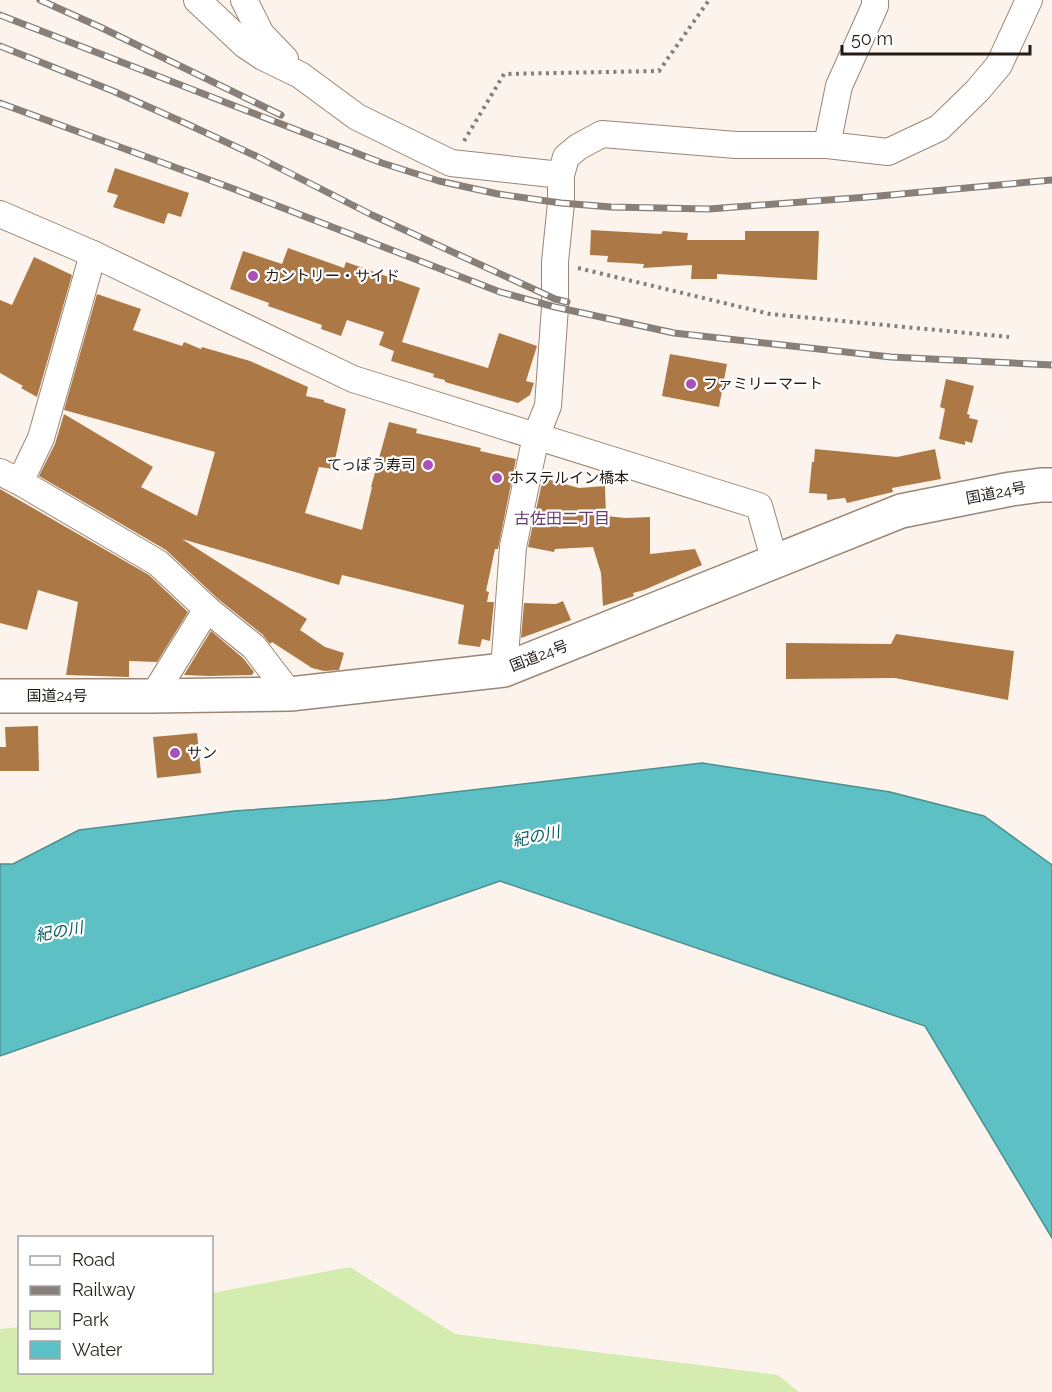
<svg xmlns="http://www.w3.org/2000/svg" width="1052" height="1392" font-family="Raleway,'Noto Sans JP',sans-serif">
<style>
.green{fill:#d4ecb0}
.water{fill:#5cc0c5;stroke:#4b8f90;stroke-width:1.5}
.building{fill:#ac7946}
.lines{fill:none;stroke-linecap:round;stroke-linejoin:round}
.minor-casing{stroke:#998676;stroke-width:28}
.highway-casing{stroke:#998676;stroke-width:36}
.path{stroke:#867e77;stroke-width:4;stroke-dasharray:3 4.5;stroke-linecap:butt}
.minor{stroke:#fff;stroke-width:26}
.highway{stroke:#fff;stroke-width:33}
.rail-casing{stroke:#877f78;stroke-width:7}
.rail{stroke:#fff;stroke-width:4.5;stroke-dasharray:14;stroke-linecap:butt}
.poi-dot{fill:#ab4fb9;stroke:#fff;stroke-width:2}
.labels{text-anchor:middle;stroke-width:4.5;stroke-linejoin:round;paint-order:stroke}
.poi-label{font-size:15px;fill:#231c16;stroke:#fff;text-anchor:start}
.street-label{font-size:15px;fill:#231c16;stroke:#fff}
.neighbourhood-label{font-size:16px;fill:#6a3c71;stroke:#fff}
.water-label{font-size:16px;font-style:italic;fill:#076064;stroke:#fff}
</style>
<rect width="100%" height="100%" fill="#fcf4ec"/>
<polygon class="green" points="350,1267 455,1334 778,1375 799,1392 0,1392 0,1329 19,1327 20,1372 212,1372 212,1293"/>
<polygon class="water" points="702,763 890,792 984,816 1052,865 1052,1238 925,1026 500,881 0,1056 0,864 13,864 79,830 234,811 386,800"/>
<g class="building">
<polygon points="115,168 189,193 181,217 168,213 164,224 113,207 118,195 107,192"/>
<polygon points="591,230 661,234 663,231 688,233 687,240 745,240 745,231 819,231 817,280 717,274 717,279 691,279 692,265 643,268 644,264 607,262 608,256 590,255"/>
<polygon points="288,248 344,268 346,262 420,288 402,342 488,368 499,333 537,346 526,381 534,383 530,395 518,403 445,382 445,380 433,377 434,374 391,361 394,351 379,345 384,332 347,320 341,336 321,329 322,325 268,306 269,303 230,289 243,251 282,264"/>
<polygon points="34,257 72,275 37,397 21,388 23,386 0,373 0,300 12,305"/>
<polygon points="97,294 141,309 133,330 182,346 184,342 201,349 202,347 250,361 308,387 306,396 324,400 324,402 346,409 333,469 319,467 305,513 362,530 372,487 371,487 389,422 417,429 416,433 481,448 480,451 516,459 498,549 495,549 486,591 489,592 487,602 494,602 490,641 482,639 480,647 458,644 464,605 342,575 339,585 182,539 307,619 300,630 325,647 344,653 339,670 324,671 312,668 272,642 270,644 263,635 217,598 166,550 39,476 55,444 64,414 153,467 141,487 197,516 215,452 64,410"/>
<polygon points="670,354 727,364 719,407 662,396"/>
<polygon points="946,379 974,386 967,414 970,415 969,418 978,420 972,443 965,441 965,445 939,439 945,409 940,407"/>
<polygon points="815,449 897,457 935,449 941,479 892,488 893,492 847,503 845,498 827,500 827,494 809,493 812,462 814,462"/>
<polygon points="543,478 579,488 605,486 606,516 625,518 650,517 650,554 695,549 702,565 644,590 633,593 634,596 603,606 601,573 593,547 555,549 554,552 528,547"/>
<polygon points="0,489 149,575 188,612 157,662 129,661 129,677 66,675 78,602 38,590 27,630 0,623"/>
<polygon points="563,601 571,620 521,638 524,603 556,604"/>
<polygon points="211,631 243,658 254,672 252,675 210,676 184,675"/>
<polygon points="896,634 1014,651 1008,700 895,678 786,679 786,643 891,644"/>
<polygon points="38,726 39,771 0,771 0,747 6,747 5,727"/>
<polygon points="197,733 201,773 157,778 153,737"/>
</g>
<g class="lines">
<defs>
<g id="minor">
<polyline points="197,0 245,45 263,57 300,75 357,117 451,163 561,175"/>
<polyline points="244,0 261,34 285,59"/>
<polyline points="827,145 839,86 875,6 875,0"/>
<polyline points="0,214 93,254 353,379 759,506 775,562"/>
<polyline points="0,472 20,482 158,563 207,609 254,647 290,694"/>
<polyline points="20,482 41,438 93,254"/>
<polyline points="504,670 513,547 536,436 548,406 555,307 555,262 561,203 561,175 566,157 578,147 602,134 736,145 827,145 888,152 939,128 977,91 999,65 1029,0"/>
<polyline points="153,696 207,609"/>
</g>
<polyline id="highway" points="0,696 153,696 290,694 504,670 901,511 1011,489 1041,485 1052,485"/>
</defs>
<use href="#minor" class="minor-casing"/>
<use href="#highway" class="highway-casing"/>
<g class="path">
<polyline points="464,141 504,74 659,71 709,0"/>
<polyline points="578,268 770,314 1009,337"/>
</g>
<use href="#minor" class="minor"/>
<use href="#highway" class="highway"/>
<defs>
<g id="rail">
<polyline points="40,0 100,27 281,115"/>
<polyline points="0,15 382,163 439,181 498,194 561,203 611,207 709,209 868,197 1052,180"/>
<polyline points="0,46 113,91 187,124 256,156 372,215 555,299 567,302"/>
<polyline points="0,103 234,189 500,292 555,307 674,333 891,357 1052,365"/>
</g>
</defs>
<use href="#rail" class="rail-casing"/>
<use href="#rail" class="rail"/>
</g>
<g class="poi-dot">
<circle cx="253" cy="276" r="6"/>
<circle cx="691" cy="384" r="6"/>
<circle cx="428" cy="465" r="6"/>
<circle cx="497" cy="478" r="6"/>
<circle cx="175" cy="753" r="6"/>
</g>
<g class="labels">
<g class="poi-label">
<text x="265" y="281">カントリー・サイド</text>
<text x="703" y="389">ファミリーマート</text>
<text x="416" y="470" text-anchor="end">てっぽう寿司</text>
<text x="509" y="483">ホステルイン橋本</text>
<text x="187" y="758">サン</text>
</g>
<g class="street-label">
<text transform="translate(996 493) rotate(-11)" y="5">国道24号</text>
<text transform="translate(539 656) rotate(-21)" y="5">国道24号</text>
<text x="57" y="701">国道24号</text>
</g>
<g class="neighbourhood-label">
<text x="562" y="524">古佐田二丁目</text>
</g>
<g class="water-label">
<text transform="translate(536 836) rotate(-12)" y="6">紀の川</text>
<text transform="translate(59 931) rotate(-10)" y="6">紀の川</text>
</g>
</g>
<rect x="18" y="1236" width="195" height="138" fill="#ffffff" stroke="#a7a4a2" stroke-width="1.5"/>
<rect x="30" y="1256" width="30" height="9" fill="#ffffff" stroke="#a7a4a2" stroke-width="1.5"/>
<text x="72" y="1266" font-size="18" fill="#231c16">Road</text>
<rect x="30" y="1286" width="30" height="9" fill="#877f78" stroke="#a7a4a2" stroke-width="1.5"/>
<text x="72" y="1296" font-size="18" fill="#231c16">Railway</text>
<rect x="30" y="1311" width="30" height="18" fill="#d4ecb0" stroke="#a7a4a2" stroke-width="1.5"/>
<text x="72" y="1326" font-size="18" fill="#231c16">Park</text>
<rect x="30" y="1341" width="30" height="18" fill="#5cc0c5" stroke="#a7a4a2" stroke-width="1.5"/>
<text x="72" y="1356" font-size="18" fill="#231c16">Water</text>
<path d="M842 45v9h188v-9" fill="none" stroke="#231c16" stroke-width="3"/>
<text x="851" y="45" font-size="18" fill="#231c16" stroke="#ffffff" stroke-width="4.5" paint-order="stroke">50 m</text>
</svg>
